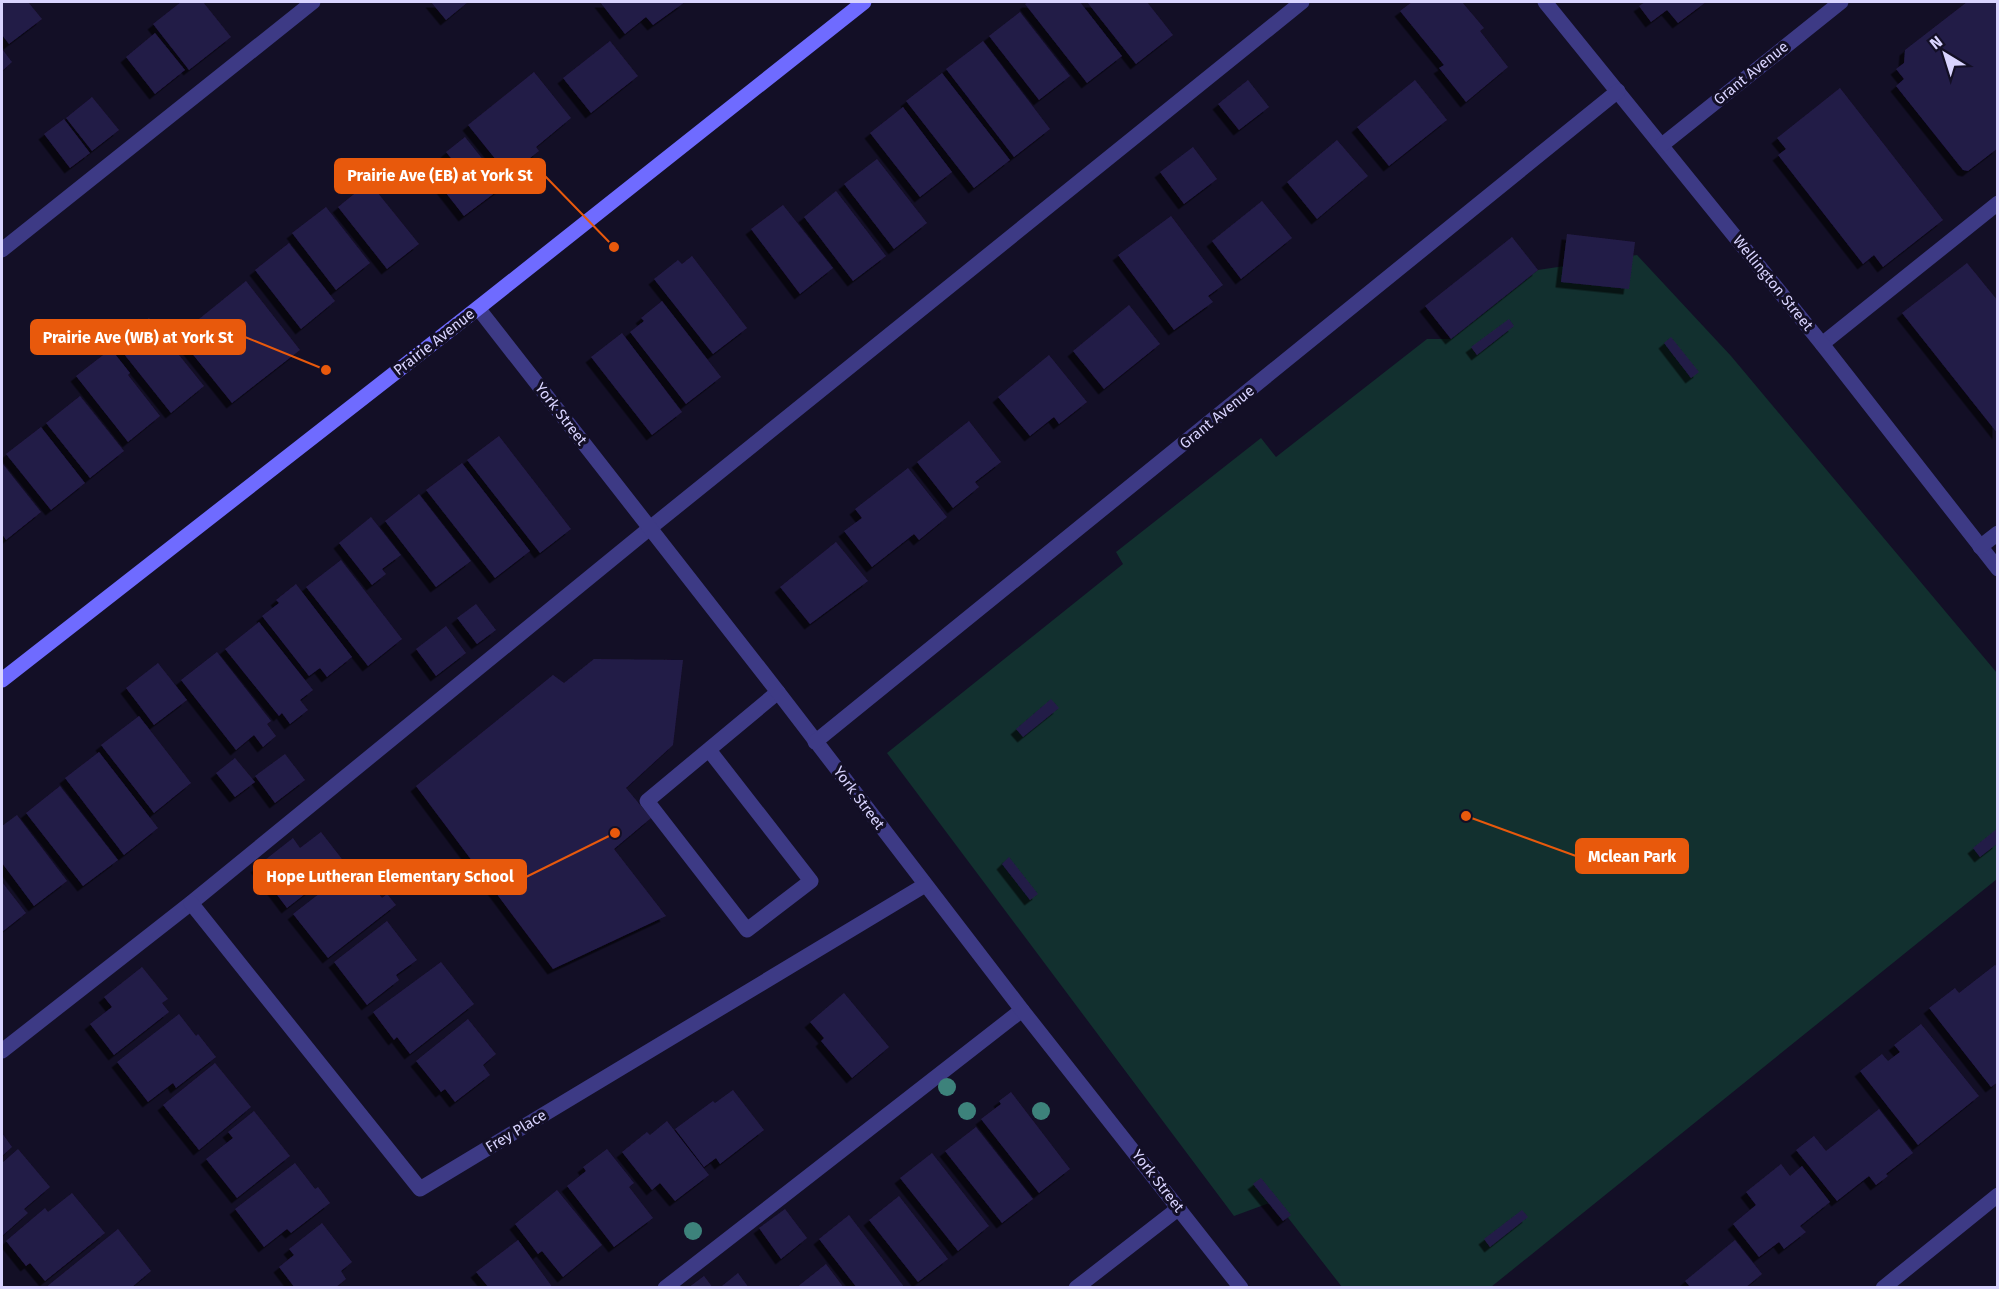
<svg xmlns="http://www.w3.org/2000/svg" width="1999" height="1289" font-family="'Fira Sans',sans-serif">
<style>
.green{fill:#12302f}
.building{fill:#241b47;filter:url(#shadow)}
.lines{fill:none;stroke-linecap:round;stroke-linejoin:round}
.lane{stroke:#3d3a85;stroke-width:15}
.street{stroke:#3d3a85;stroke-width:15}
.secondary{stroke:#6f6bff;stroke-width:15}
.tree{fill:#3d827b}
.labels{text-anchor:middle;stroke-width:6;stroke-linejoin:round;paint-order:stroke}
.street-label{font-size:15px;fill:#d9d4ff;stroke:#130f26}
.leader{fill:none;stroke:#e8590c;stroke-width:2}
.callout-dot{fill:#e8590c;stroke:#130f26;stroke-width:2}
.callout{fill:#e8590c;stroke:#e8590c;stroke-width:2}
.callout-label{font-size:16px;text-anchor:middle;font-weight:bold;fill:#fff}
</style>
<defs>
<filter id="shadow"><feDropShadow dx="-5.5" dy="5.5" stdDeviation="0" flood-color="#0009"/></filter>
</defs>
<rect width="100%" height="100%" fill="#130f26"/>
<polygon class="green" points="1637,255 1731,356 1997,673 1997,879 1491,1287 1342,1287 1275,1201 1234,1216 887,753 1123,564 1116,552 1261,438 1276,457 1427,339 1451,339 1538,270"/>
<g class="building">
<polygon points="2,2 28,2 42,19 9,44 2,35"/>
<polygon points="181,2 203,2 231,37 189,70 153,24"/>
<polygon points="431,2 468,2 446,20"/>
<polygon points="600,2 685,2 653,25 646,17 625,34"/>
<polygon points="1028,2 1080,2 1122,56 1087,83 1025,4"/>
<polygon points="1087,2 1147,2 1173,35 1136,64"/>
<polygon points="1412,2 1462,2 1484,28 1480,31 1508,67 1466,102 1439,68 1444,65 1400,11"/>
<polygon points="1645,2 1706,2 1678,23 1667,10 1651,22 1639,6"/>
<polygon points="1967,2 1998,2 1998,148 1968,171 1963,170 1896,86 1904,79 1896,69 1904,63 1905,50"/>
<polygon points="1020,12 1070,76 1039,100 989,36"/>
<polygon points="155,33 185,70 155,94 126,57"/>
<polygon points="610,41 638,76 591,113 563,78"/>
<polygon points="983,41 1050,129 1014,157 946,69"/>
<polygon points="2,49 12,62 2,71"/>
<polygon points="534,72 571,118 536,147 539,151 521,165 518,161 505,171 468,125"/>
<polygon points="942,73 1010,160 974,188 906,101"/>
<polygon points="1248,80 1269,107 1239,130 1218,104"/>
<polygon points="1415,80 1447,120 1389,166 1357,127"/>
<polygon points="1840,88 1943,220 1883,267 1874,255 1863,264 1778,155 1786,149 1777,138"/>
<polygon points="92,97 119,130 92,151 66,118"/>
<polygon points="903,107 952,172 920,197 870,133"/>
<polygon points="64,119 90,153 70,168 44,134"/>
<polygon points="465,137 504,186 464,216 435,179 455,163 446,152"/>
<polygon points="1337,140 1368,176 1317,219 1287,182"/>
<polygon points="1193,147 1217,179 1184,204 1160,172"/>
<polygon points="877,159 927,223 894,249 844,184"/>
<polygon points="369,182 419,244 387,269 338,207"/>
<polygon points="836,191 886,256 853,281 804,217"/>
<polygon points="1262,201 1292,238 1241,279 1212,241"/>
<polygon points="783,205 833,268 800,294 751,229"/>
<polygon points="326,207 370,263 336,290 292,233"/>
<polygon points="1171,216 1223,285 1208,296 1213,302 1174,330 1118,255"/>
<polygon points="1567,234 1635,242 1629,289 1561,282"/>
<polygon points="1512,237 1538,270 1451,339 1425,306"/>
<polygon points="289,243 335,301 301,329 255,270"/>
<polygon points="692,256 747,328 713,354 654,279 678,260 682,264"/>
<polygon points="1967,263 1998,301 1998,434 1902,313"/>
<polygon points="246,281 300,350 232,403 178,336"/>
<polygon points="662,301 721,377 686,404 630,332 644,321 641,318"/>
<polygon points="1129,305 1160,344 1104,389 1073,351"/>
<polygon points="149,318 204,386 171,413 116,344"/>
<polygon points="1509,319 1514,326 1477,355 1471,347"/>
<polygon points="622,333 682,412 652,435 591,357"/>
<polygon points="1671,337 1699,372 1691,378 1664,343"/>
<polygon points="111,349 130,373 128,375 160,416 128,442 76,376"/>
<polygon points="1049,355 1087,402 1059,424 1054,417 1030,436 998,397"/>
<polygon points="80,396 124,451 90,478 46,423"/>
<polygon points="969,421 1001,462 975,482 979,487 953,508 917,462"/>
<polygon points="41,427 85,483 51,510 6,454"/>
<polygon points="499,436 571,529 540,553 467,460"/>
<polygon points="2,463 41,512 6,540 2,534"/>
<polygon points="462,463 530,551 495,578 426,490"/>
<polygon points="908,468 947,517 919,540 914,534 872,567 844,531 862,518 855,509"/>
<polygon points="419,494 471,561 436,587 385,521"/>
<polygon points="371,517 401,555 382,569 386,574 372,585 339,543"/>
<polygon points="836,542 868,581 810,624 780,587"/>
<polygon points="341,560 402,639 368,666 306,587"/>
<polygon points="296,584 352,657 327,677 320,668 309,676 262,616 279,603 276,600"/>
<polygon points="476,604 496,630 477,644 457,618"/>
<polygon points="259,622 313,690 300,700 308,710 290,724 282,713 279,716 225,649"/>
<polygon points="446,626 466,653 436,676 416,649"/>
<polygon points="217,652 271,721 267,724 276,736 263,747 254,735 236,750 181,680"/>
<polygon points="594,659 683,660 673,745 626,788 651,818 614,849 666,916 553,969 416,786 553,675 564,683"/>
<polygon points="158,663 187,700 154,725 126,688"/>
<polygon points="1051,699 1059,708 1023,737 1016,729"/>
<polygon points="139,716 191,783 154,813 101,745"/>
<polygon points="99,752 158,828 124,855 65,778"/>
<polygon points="285,754 305,780 275,803 255,776"/>
<polygon points="235,758 255,782 235,797 216,773"/>
<polygon points="60,786 118,860 83,886 26,813"/>
<polygon points="17,815 67,881 34,906 2,863 2,826"/>
<polygon points="1998,828 1998,843 1980,857 1973,848"/>
<polygon points="321,832 345,863 287,908 256,867 293,838 300,848"/>
<polygon points="1009,857 1038,894 1030,900 1002,864"/>
<polygon points="359,868 382,898 387,894 396,905 328,958 293,914 333,883 335,886"/>
<polygon points="2,882 26,913 2,932"/>
<polygon points="387,921 417,960 396,975 399,980 367,1005 334,962"/>
<polygon points="441,962 474,1004 410,1054 397,1037 394,1040 373,1012"/>
<polygon points="1995,965 1998,967 1998,1082 1991,1087 1929,1008 1955,988 1959,993"/>
<polygon points="142,967 168,999 162,1003 169,1012 114,1055 90,1024 112,1007 104,997"/>
<polygon points="844,993 889,1047 852,1078 821,1041 824,1038 810,1022"/>
<polygon points="179,1014 196,1036 198,1034 216,1057 176,1088 173,1083 148,1102 117,1062"/>
<polygon points="468,1019 496,1054 483,1065 490,1075 455,1102 445,1089 441,1092 416,1061"/>
<polygon points="1921,1024 1979,1096 1918,1145 1860,1071 1882,1054 1888,1061 1900,1052 1894,1045"/>
<polygon points="215,1063 251,1107 199,1150 163,1105"/>
<polygon points="733,1090 764,1130 720,1164 716,1158 704,1167 675,1129 713,1101 715,1103"/>
<polygon points="1011,1092 1070,1169 1039,1193 981,1119 1001,1104 999,1101"/>
<polygon points="1879,1109 1913,1153 1886,1174 1888,1176 1876,1185 1869,1176 1837,1201 1796,1150 1814,1136 1826,1151"/>
<polygon points="254,1111 290,1156 237,1198 206,1159 233,1138 228,1132"/>
<polygon points="667,1121 709,1175 675,1201 660,1183 652,1190 622,1152 647,1132 650,1135"/>
<polygon points="976,1127 1033,1199 1002,1223 945,1151"/>
<polygon points="2,1133 12,1147 2,1156"/>
<polygon points="18,1149 50,1187 24,1209 28,1213 2,1236 2,1163"/>
<polygon points="607,1149 634,1183 629,1187 653,1218 614,1247 567,1186 586,1171 583,1167"/>
<polygon points="932,1153 989,1226 958,1251 900,1178"/>
<polygon points="295,1163 315,1189 318,1187 330,1203 291,1233 287,1229 264,1247 235,1209"/>
<polygon points="1781,1164 1790,1176 1802,1166 1830,1202 1800,1226 1806,1232 1784,1249 1779,1242 1759,1257 1733,1224 1756,1205 1746,1192"/>
<polygon points="1261,1178 1291,1215 1283,1221 1253,1184"/>
<polygon points="557,1190 602,1245 563,1277 542,1251 538,1254 515,1224"/>
<polygon points="72,1193 105,1233 45,1281 30,1263 26,1266 6,1241 45,1208 48,1212"/>
<polygon points="899,1196 948,1259 918,1282 869,1220"/>
<polygon points="785,1209 807,1238 781,1259 759,1228"/>
<polygon points="1522,1210 1528,1217 1490,1247 1484,1239"/>
<polygon points="849,1215 905,1288 857,1288 819,1239"/>
<polygon points="322,1223 352,1262 341,1271 346,1279 335,1288 295,1288 279,1267 294,1255 289,1249"/>
<polygon points="118,1229 151,1271 131,1288 45,1288"/>
<polygon points="518,1240 553,1288 489,1288 476,1272"/>
<polygon points="1735,1240 1762,1274 1745,1288 1691,1288 1685,1281"/>
<polygon points="826,1264 844,1288 796,1288"/>
<polygon points="738,1273 749,1288 723,1288 722,1286"/>
<polygon points="704,1276 713,1288 688,1288"/>
</g>
<g class="lines">
<g class="lane">
<polyline points="2,250 313,2"/>
<polyline points="1822,344 1998,203"/>
<polyline points="709,750 811,881 747,930 647,801 778,692"/>
<polyline points="2,1051 191,903 650,528 1302,2"/>
<polyline points="665,1288 1022,1010"/>
</g>
<g class="street">
<polyline points="1545,2 1822,344 1998,569"/>
<polyline points="1662,145 1841,2"/>
<polyline points="478,308 778,692 1022,1010 1241,1288"/>
<polyline points="1980,547 1998,533"/>
<polyline points="815,742 1618,91"/>
<polyline points="191,903 420,1189 925,885"/>
<polyline points="1076,1288 1179,1208"/>
<polyline points="1883,1288 1998,1195"/>
</g>
<polyline class="secondary" points="2,680 478,308 864,2"/>
</g>
<g class="tree">
<circle cx="947" cy="1087" r="9"/>
<circle cx="967" cy="1111" r="9"/>
<circle cx="1041" cy="1111" r="9"/>
<circle cx="693" cy="1231" r="9"/>
</g>
<g class="labels">
<g class="street-label">
<text transform="translate(1751 73) rotate(-39)" y="5">Grant Avenue</text>
<text transform="translate(1773 283) rotate(51)" y="5">Wellington Street</text>
<text transform="translate(434 342) rotate(-38)" y="5">Prairie Avenue</text>
<text transform="translate(561 414) rotate(52)" y="5">York Street</text>
<text transform="translate(1217 417) rotate(-39)" y="5">Grant Avenue</text>
<text transform="translate(859 798) rotate(53)" y="5">York Street</text>
<text transform="translate(516 1131) rotate(-31)" y="5">Frey Place</text>
<text transform="translate(1158 1181) rotate(52)" y="5">York Street</text>
</g>
</g>
<path class="leader" d="M614 247L545 176M326 370L245 337M1466 816L1576 856M615 833L526 877"/>
<g class="callout-dot">
<circle cx="614" cy="247" r="6"/>
<circle cx="326" cy="370" r="6"/>
<circle cx="1466" cy="816" r="6"/>
<circle cx="615" cy="833" r="6"/>
</g>
<g class="callout">
<rect x="335" y="159" width="210" height="34" rx="6"/>
<rect x="31" y="320" width="214" height="34" rx="6"/>
<rect x="1576" y="839" width="112" height="34" rx="6"/>
<rect x="254" y="860" width="272" height="34" rx="6"/>
</g>
<g class="callout-label">
<text x="440" y="181">Prairie Ave (EB) at York St</text>
<text x="138" y="343">Prairie Ave (WB) at York St</text>
<text x="1632" y="862">Mclean Park</text>
<text x="390" y="882">Hope Lutheran Elementary School</text>
</g>
<rect width="1999" height="1289" fill="none" stroke="#d9d4ff" stroke-width="6"/>
<g transform="translate(1945 54) rotate(322)" stroke="#130f26" stroke-width="4.5" paint-order="stroke">
<path d="M0-4.5L10 22L0 15L-10 22Z" fill="#d9d4ff"/>
<text y="-9" font-size="16" font-weight="bold" text-anchor="middle" fill="#d9d4ff">N</text>
</g>
</svg>
